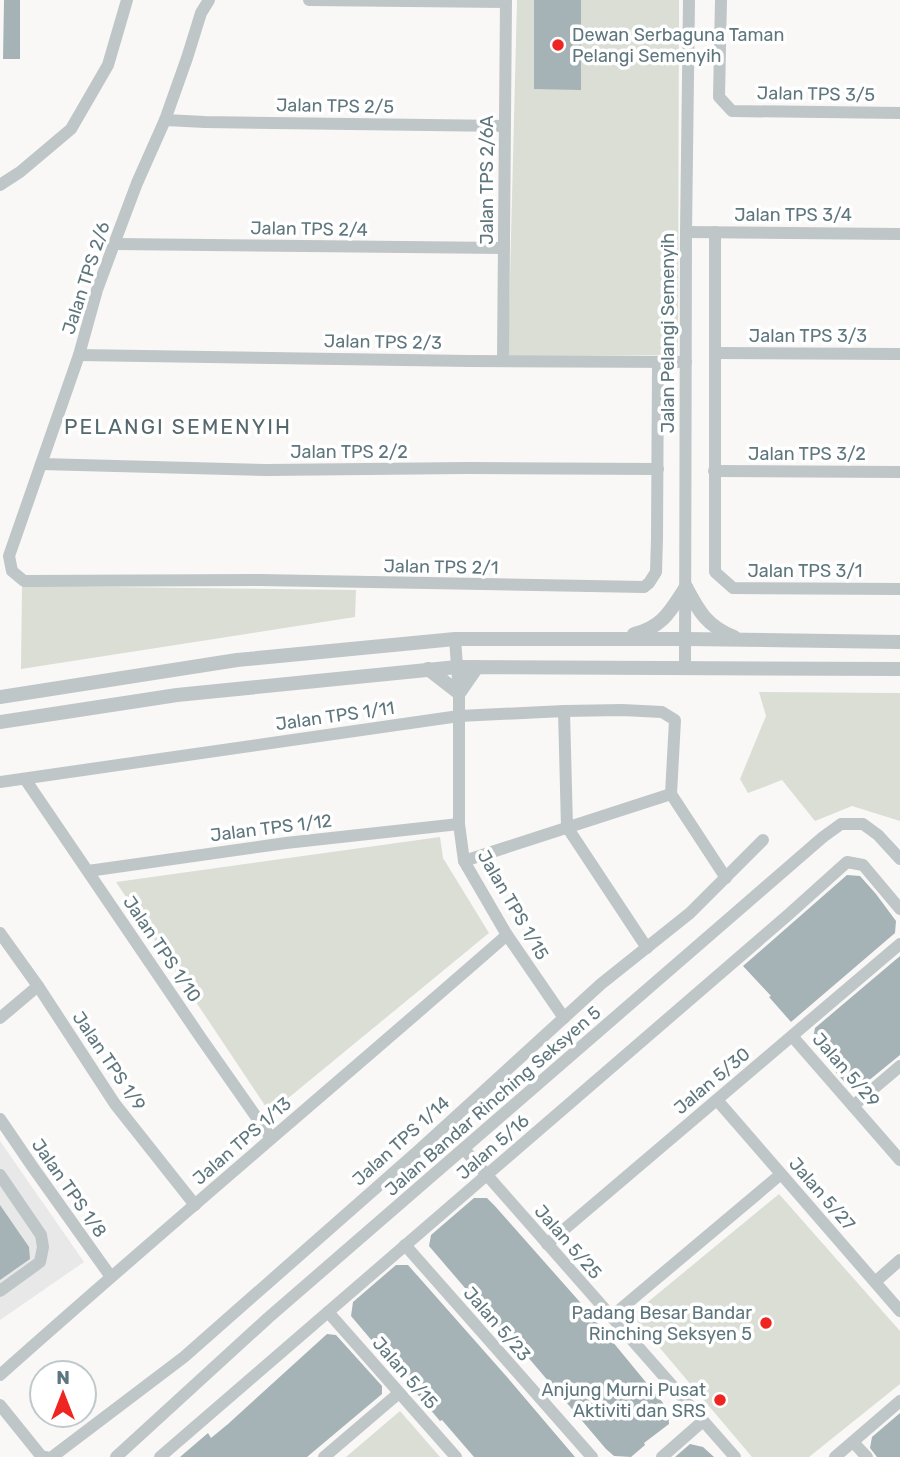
<svg xmlns="http://www.w3.org/2000/svg" width="900" height="1457" font-family="Rubik,sans-serif">
<style>
.built{fill:#e7e8e7}
.green{fill:#daded5}
.building{fill:#a5b3b6}
.lines{fill:none;stroke-linecap:round;stroke-linejoin:round}
.minor{stroke:#bfc6c8;stroke-width:12}
.tertiary{stroke:#bfc6c8;stroke-width:14}
.poi-dot{fill:#ee2521;stroke:#fff;stroke-width:2.5}
.labels{text-anchor:middle;stroke-width:7;stroke-linejoin:round;paint-order:stroke}
.poi-label{font-size:18px;fill:#5e767d;stroke:#fff;text-anchor:end}
.street-label{font-size:18px;fill:#5e767d;stroke:#fff}
.quarter-label{font-size:21px;letter-spacing:2px;fill:#54686d;stroke:#fff}
</style>
<rect width="100%" height="100%" fill="#f9f8f6"/>
<polygon class="built" points="0,1141 84,1262 0,1320"/>
<g class="green">
<polygon points="517,0 679,0 678,355 508,356"/>
<polygon points="22,586 356,590 355,617 21,669"/>
<polygon points="759,692 900,693 900,821 852,806 815,821 782,780 748,793 740,779 766,716"/>
<polygon points="440,837 443,858 489,933 270,1113 116,882"/>
<polygon points="779,1194 900,1331 900,1384 809,1457 752,1457 632,1315"/>
<polygon points="400,1411 440,1457 346,1457"/>
</g>
<g class="building">
<polygon points="4,0 20,0 20,59 3,59"/>
<polygon points="534,0 581,0 581,90 534,89"/>
<polygon points="847,875 860,876 876,894 896,921 895,933 791,1022 769,997 771,996 743,966"/>
<polygon points="900,956 900,1055 862,1086 848,1086 833,1069 834,1067 812,1044 815,1028"/>
<polygon points="474,1198 487,1198 494,1205 579,1301 668,1409 669,1424 644,1443 645,1445 631,1457 614,1456 606,1449 521,1349 519,1351 429,1246 431,1235"/>
<polygon points="0,1205 29,1247 30,1259 0,1280"/>
<polygon points="396,1265 408,1265 507,1377 575,1457 474,1457 442,1420 440,1421 351,1316 353,1302"/>
<polygon points="327,1334 336,1335 382,1386 382,1394 307,1457 180,1457 208,1433 211,1438 228,1424"/>
<polygon points="900,1413 900,1457 877,1457 870,1448 872,1437"/>
<polygon points="690,1444 703,1447 714,1457 675,1457"/>
</g>
<g class="lines">
<g class="minor">
<polyline points="209,0 201,13 187,58 165,120 137,183 114,244 97,290 79,355 9,556 12,571 24,581 260,580 644,587 649,583 656,572 657,538 658,363"/>
<polyline points="309,0 506,2"/>
<polyline points="721,0 719,97 732,111 900,113"/>
<polyline points="165,120 205,122 505,126"/>
<polyline points="0,185 20,172 71,129 108,65 127,0"/>
<polyline points="686,232 900,234"/>
<polyline points="715,232 715,572 733,588 900,589"/>
<polyline points="114,244 504,248"/>
<polyline points="715,353 900,354"/>
<polyline points="79,355 470,361 686,362"/>
<polyline points="503,360 506,0"/>
<polyline points="41,464 267,470 467,468 658,469"/>
<polyline points="714,471 900,472"/>
<polyline points="455,639 459,693 459,824 464,861 507,935 564,1018"/>
<polyline points="685,667 686,232 689,0"/>
<polyline points="564,711 567,827 647,948"/>
<polyline points="25,779 201,1038 271,1138"/>
<polyline points="0,782 459,716 564,711 622,710 662,712 675,720 671,794 726,878"/>
<polyline points="464,861 671,794"/>
<polyline points="88,871 286,843 459,824"/>
<polyline points="0,933 38,986 115,1104 195,1205"/>
<polyline points="0,1018 38,986"/>
<polyline points="792,1036 900,1160"/>
<polyline points="717,1100 900,1311"/>
<polyline points="853,1106 900,1066"/>
<polyline points="0,1119 32,1166 111,1277"/>
<polyline points="464,1149 735,1457"/>
<polyline points="0,1175 41,1235 43,1247 40,1262 0,1291"/>
<polyline points="547,1244 900,944"/>
<polyline points="405,1245 592,1457"/>
<polyline points="875,1282 900,1260"/>
<polyline points="328,1312 456,1457"/>
<polyline points="611,1317 781,1174"/>
<path d="M0 1375C167 1226 339 1082 507 935"/>
<polyline points="0,1405 42,1457 46,1457"/>
<polyline points="853,1442 867,1457"/>
<polyline points="52,1457 184,1357 418,1151 601,984 690,913 763,840"/>
<polyline points="116,1457 268,1318 823,837 841,824 863,824 878,835 900,859"/>
<polyline points="160,1457 788,915 847,862 863,865 900,909"/>
<polyline points="324,1457 399,1393"/>
<polyline points="662,1457 703,1421"/>
<polyline points="835,1457 900,1401"/>
</g>
<g class="tertiary">
<path d="M686 587C699 612 707 626 734 637"/>
<path d="M634 634C663 627 671 610 686 587"/>
<polyline points="428,669 459,693 477,667"/>
<polyline points="0,697 237,660 455,639 686,639 900,642"/>
<polyline points="0,722 177,695 457,667 900,669"/>
</g>
</g>
<g class="poi-dot">
<circle cx="558" cy="45" r="7"/>
<circle cx="766" cy="1323" r="7"/>
<circle cx="720" cy="1400" r="7"/>
</g>
<g class="labels">
<g class="poi-label">
<text x="572" y="41" text-anchor="start">Dewan Serbaguna Taman<tspan x="572" dy="21">Pelangi Semenyih</tspan></text>
<text x="752" y="1319">Padang Besar Bandar<tspan x="752" dy="21">Rinching Seksyen 5</tspan></text>
<text x="706" y="1396">Anjung Murni Pusat<tspan x="706" dy="21">Aktiviti dan SRS</tspan></text>
</g>
<g class="street-label">
<text transform="translate(816 94) rotate(1)" y="6">Jalan TPS 3/5</text>
<text transform="translate(335 106) rotate(1)" y="6">Jalan TPS 2/5</text>
<text transform="translate(487 180) rotate(-90)" y="6">Jalan TPS 2/6A</text>
<text x="793" y="221">Jalan TPS 3/4</text>
<text transform="translate(309 229) rotate(1)" y="6">Jalan TPS 2/4</text>
<text transform="translate(86 278) rotate(-72)" y="6">Jalan TPS 2/6</text>
<text transform="translate(668 333) rotate(-90)" y="6">Jalan Pelangi Semenyih</text>
<text x="808" y="342">Jalan TPS 3/3</text>
<text transform="translate(383 342) rotate(1)" y="6">Jalan TPS 2/3</text>
<text x="349" y="458">Jalan TPS 2/2</text>
<text x="807" y="460">Jalan TPS 3/2</text>
<text transform="translate(441 567) rotate(1)" y="6">Jalan TPS 2/1</text>
<text x="805" y="577">Jalan TPS 3/1</text>
<text transform="translate(335 716) rotate(-8)" y="6">Jalan TPS 1/11</text>
<text transform="translate(271 828) rotate(-7)" y="6">Jalan TPS 1/12</text>
<text transform="translate(513 905) rotate(60)" y="6">Jalan TPS 1/15</text>
<text transform="translate(162 949) rotate(56)" y="6">Jalan TPS 1/10</text>
<text transform="translate(109 1061) rotate(56)" y="6">Jalan TPS 1/9</text>
<text transform="translate(846 1070) rotate(49)" y="6">Jalan 5/29</text>
<text transform="translate(712 1081) rotate(-40)" y="6">Jalan 5/30</text>
<text transform="translate(493 1101) rotate(-41)" y="6">Jalan Bandar Rinching Seksyen 5</text>
<text transform="translate(242 1141) rotate(-41)" y="6">Jalan TPS 1/13</text>
<text transform="translate(401 1141) rotate(-42)" y="6">Jalan TPS 1/14</text>
<text transform="translate(493 1147) rotate(-41)" y="6">Jalan 5/16</text>
<text transform="translate(69 1188) rotate(55)" y="6">Jalan TPS 1/8</text>
<text transform="translate(822 1194) rotate(49)" y="6">Jalan 5/27</text>
<text transform="translate(568 1242) rotate(49)" y="6">Jalan 5/25</text>
<text transform="translate(497 1324) rotate(49)" y="6">Jalan 5/23</text>
<text transform="translate(405 1373) rotate(49)" y="6">Jalan 5/15</text>
</g>
<g class="quarter-label">
<text x="178" y="434">PELANGI SEMENYIH</text>
</g>
</g>
<g transform="translate(63 1394)"><circle r="33" fill="#ffffff" stroke="#bfc8cb" stroke-width="2"/>
<path d="M0-5L12 26L0 18L-12 26Z" fill="#ee2521"/>
<text y="-10" font-size="19" font-weight="bold" text-anchor="middle" fill="#5e767d">N</text>
</g>
</svg>
